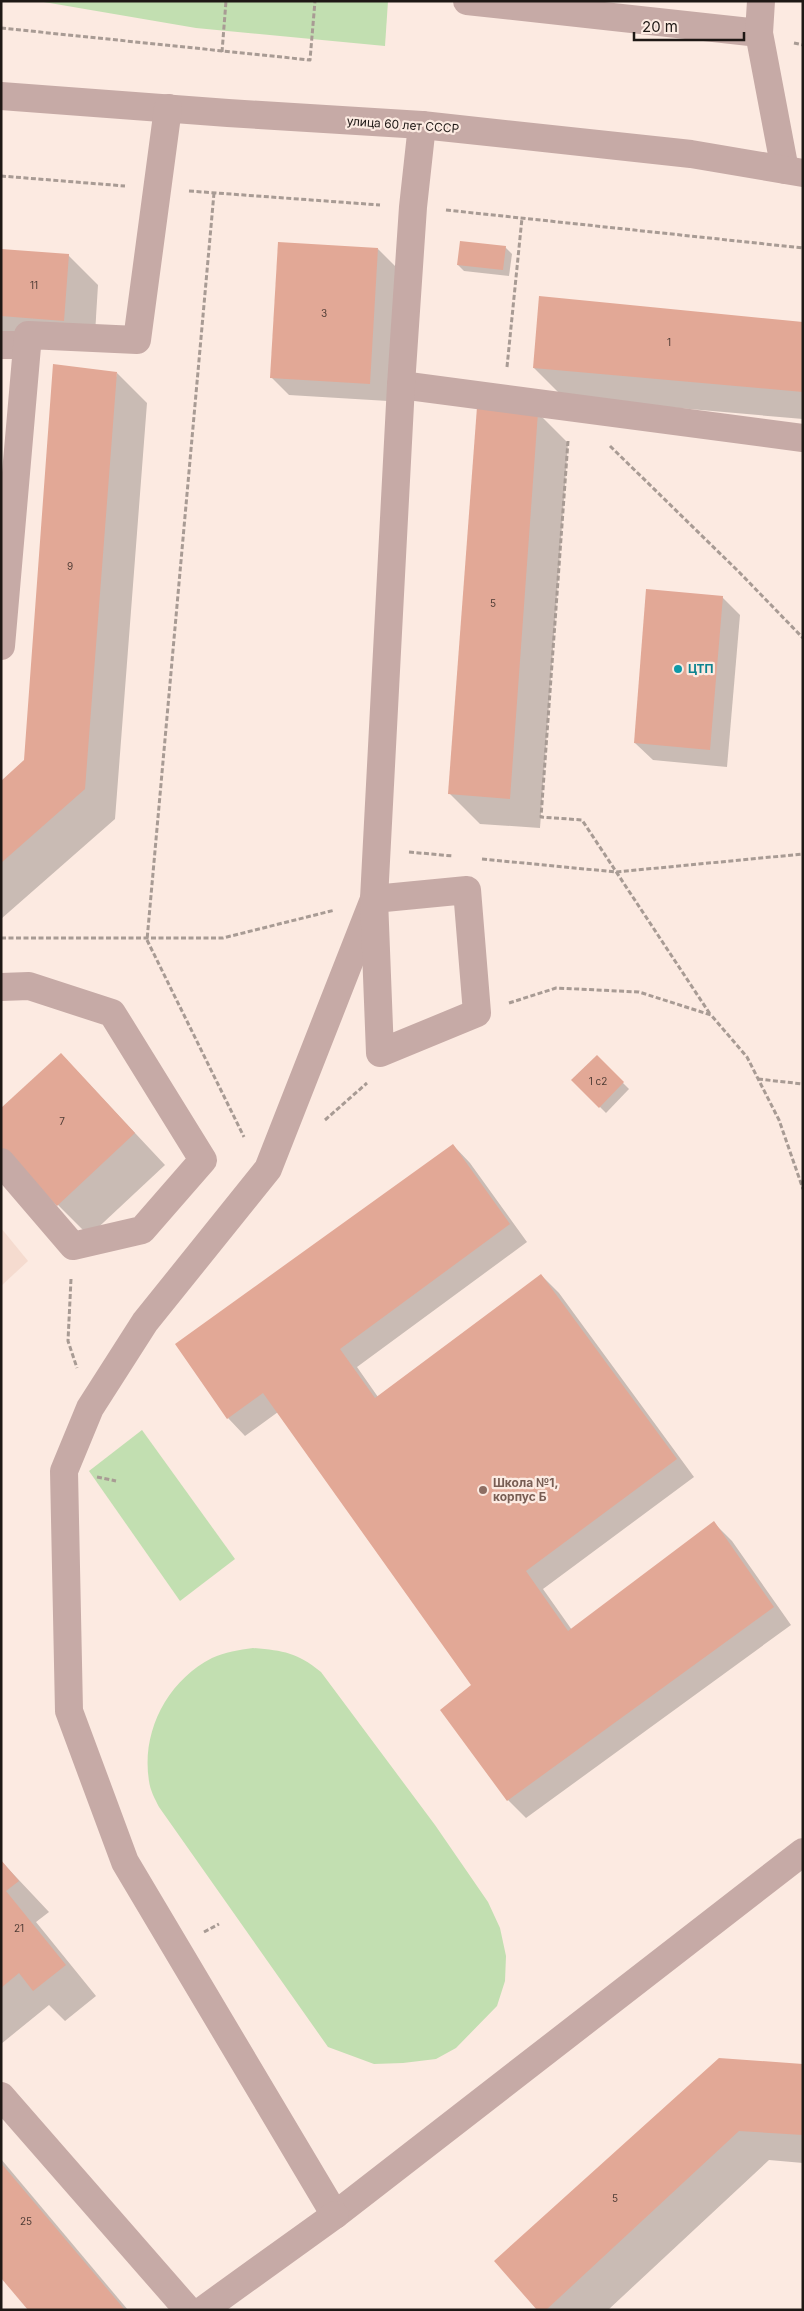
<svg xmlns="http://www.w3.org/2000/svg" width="804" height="2311" font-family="Inter,sans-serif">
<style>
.built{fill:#f5dbcf}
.green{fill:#c2dfb1}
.shadow{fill:#0003}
.building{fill:#e2a896}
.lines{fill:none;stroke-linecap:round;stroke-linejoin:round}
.path{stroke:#a89b94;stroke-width:3;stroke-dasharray:5 2.5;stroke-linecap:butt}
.minor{stroke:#c6aaa6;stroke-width:28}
.culture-dot{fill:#0f9aa8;stroke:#fceae1;stroke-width:2}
.education-dot{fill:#8d6e63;stroke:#fceae1;stroke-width:2}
.labels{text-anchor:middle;stroke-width:4.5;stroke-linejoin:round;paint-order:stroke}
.number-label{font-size:10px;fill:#4f3c35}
.street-label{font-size:12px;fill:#1e1815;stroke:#fceae1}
.culture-label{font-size:12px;font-weight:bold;fill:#0d838f;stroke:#fceae1;text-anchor:start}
.education-label{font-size:12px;font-weight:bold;fill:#785e54;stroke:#fceae1;text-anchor:start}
</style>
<rect width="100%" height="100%" fill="#fceae1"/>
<polygon class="built" points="1,1228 28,1261 1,1286"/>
<g class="green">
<polygon points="38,1 388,1 385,46 196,28"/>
<polygon points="142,1430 235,1559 180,1601 89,1471"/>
<path d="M253 1648C284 1651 296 1652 321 1672L435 1825 488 1902 500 1928 506 1956 505 1981 497 2006 456 2048 436 2059 403 2063 374 2064 328 2047 159 1807C155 1799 150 1790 149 1781 141 1732 167 1681 212 1658 225 1652 239 1650 253 1648Z"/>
</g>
<g class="shadow">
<polygon points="505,247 512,254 509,276 464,271 458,265"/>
<polygon points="378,249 396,267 388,401 289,395 271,377"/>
<polygon points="1,251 68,255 98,285 94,350 1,343"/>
<polygon points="803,323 803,419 564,398 534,368"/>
<polygon points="117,373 147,403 115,819 1,919 1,782 26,761"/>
<polygon points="538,413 568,443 540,828 480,824 450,794"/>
<polygon points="722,597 740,615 727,767 653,760 635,743"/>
<polygon points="61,1054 165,1165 89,1236 58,1205"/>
<polygon points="597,1057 629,1089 606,1113 573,1080"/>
<polygon points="453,1145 470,1163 527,1242 357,1367 378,1397 541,1275 559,1293 694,1477 543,1589 572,1630 714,1523 732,1541 791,1625 526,1818 508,1800 442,1710 473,1685 278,1412 245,1436 228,1418"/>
<polygon points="1,1861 49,1912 36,1922 96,1996 65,2021 49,2005 1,2044"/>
<polygon points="803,2065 803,2163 769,2160 608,2310 539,2310"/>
<polygon points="1,2159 128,2310 30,2310 1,2277"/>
</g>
<g class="building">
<polygon points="460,241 506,246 503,270 457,265"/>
<polygon points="278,242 378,248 370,384 270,378"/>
<polygon points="1,249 69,254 64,321 1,316"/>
<polygon points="539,296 803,322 803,392 533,368"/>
<polygon points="53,364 117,372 85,789 1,863 1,781 24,760"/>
<polygon points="477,407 538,412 510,799 448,794"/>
<polygon points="646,589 723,596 710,750 634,743"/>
<polygon points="61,1053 135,1133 57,1206 1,1147 1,1108"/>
<polygon points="597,1055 624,1082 599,1108 571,1080"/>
<polygon points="453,1144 510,1224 340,1349 375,1398 541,1274 677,1459 526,1571 568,1631 714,1521 774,1607 507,1801 440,1710 471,1685 263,1393 227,1419 175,1344"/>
<polygon points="1,1860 19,1881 6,1891 66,1965 33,1991 19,1973 1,1988"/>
<polygon points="719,2058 803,2064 803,2135 739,2131 546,2310 537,2310 494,2261"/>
<polygon points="1,2163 125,2310 28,2310 1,2278"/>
</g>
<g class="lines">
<g class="path">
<polyline points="1,28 310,60 315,1"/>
<polyline points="794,43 803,45"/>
<polyline points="222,52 226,1"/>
<polyline points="1,176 125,186"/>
<polyline points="189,191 380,205"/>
<polyline points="214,193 147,940 244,1137"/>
<polyline points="446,210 803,248"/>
<polyline points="507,367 522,218"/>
<polyline points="568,441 541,817 582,820 710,1014"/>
<polyline points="610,446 739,572 803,638"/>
<polyline points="409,852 453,856"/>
<polyline points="482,859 616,872 803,854"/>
<polyline points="1,938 223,938 335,910"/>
<polyline points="509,1003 556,988 639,992 711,1015 747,1057 779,1120 803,1189"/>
<polyline points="758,1079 803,1084"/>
<polyline points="325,1120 367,1083"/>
<polyline points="71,1279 68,1341 77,1368"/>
<polyline points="97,1477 116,1481"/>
<polyline points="204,1932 219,1924"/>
</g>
<g class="minor">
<polyline points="467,1 759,33"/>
<polyline points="761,1 759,33 785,170"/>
<polyline points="1,96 228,113 422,125 691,154 803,173"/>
<polyline points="1,345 27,345"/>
<polyline points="401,385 803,438"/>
<polyline points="1,646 28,335 137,340 168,108"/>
<polyline points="374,899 268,1169 145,1322 90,1408 64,1471 69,1711 125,1862 335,2215 803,1852"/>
<polyline points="374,899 467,890 477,1013 380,1053 374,899 401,385 413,207 422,125"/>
<polyline points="1,987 29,986 112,1013 203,1160 142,1230 73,1246 1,1162"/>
<polyline points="1,2096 188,2310"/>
<polyline points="203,2310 335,2215"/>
</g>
</g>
<circle class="culture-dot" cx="678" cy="669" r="5"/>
<circle class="education-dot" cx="483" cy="1490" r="5"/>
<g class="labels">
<g class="number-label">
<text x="34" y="289">11</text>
<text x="324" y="317">3</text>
<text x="669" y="346">1</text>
<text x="70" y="570">9</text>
<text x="493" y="607">5</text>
<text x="598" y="1085">1 с2</text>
<text x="62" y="1125">7</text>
<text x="19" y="1932">21</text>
<text x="615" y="2202">5</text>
<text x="26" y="2225">25</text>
</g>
<g class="street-label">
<text transform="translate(403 125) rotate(4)" y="4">улица 60 лет СССР</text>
</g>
<g class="culture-label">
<text x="688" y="673">ЦТП</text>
</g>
<g class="education-label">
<text x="493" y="1487">Школа №1,<tspan x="493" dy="14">корпус Б</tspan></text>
</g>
</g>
<rect width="804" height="2311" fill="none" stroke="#1e1815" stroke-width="5"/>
<path d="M634 32v8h110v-8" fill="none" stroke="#1e1815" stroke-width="2.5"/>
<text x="642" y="32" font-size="15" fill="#1e1815" stroke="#fceae1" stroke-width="4" paint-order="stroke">20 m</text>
</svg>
